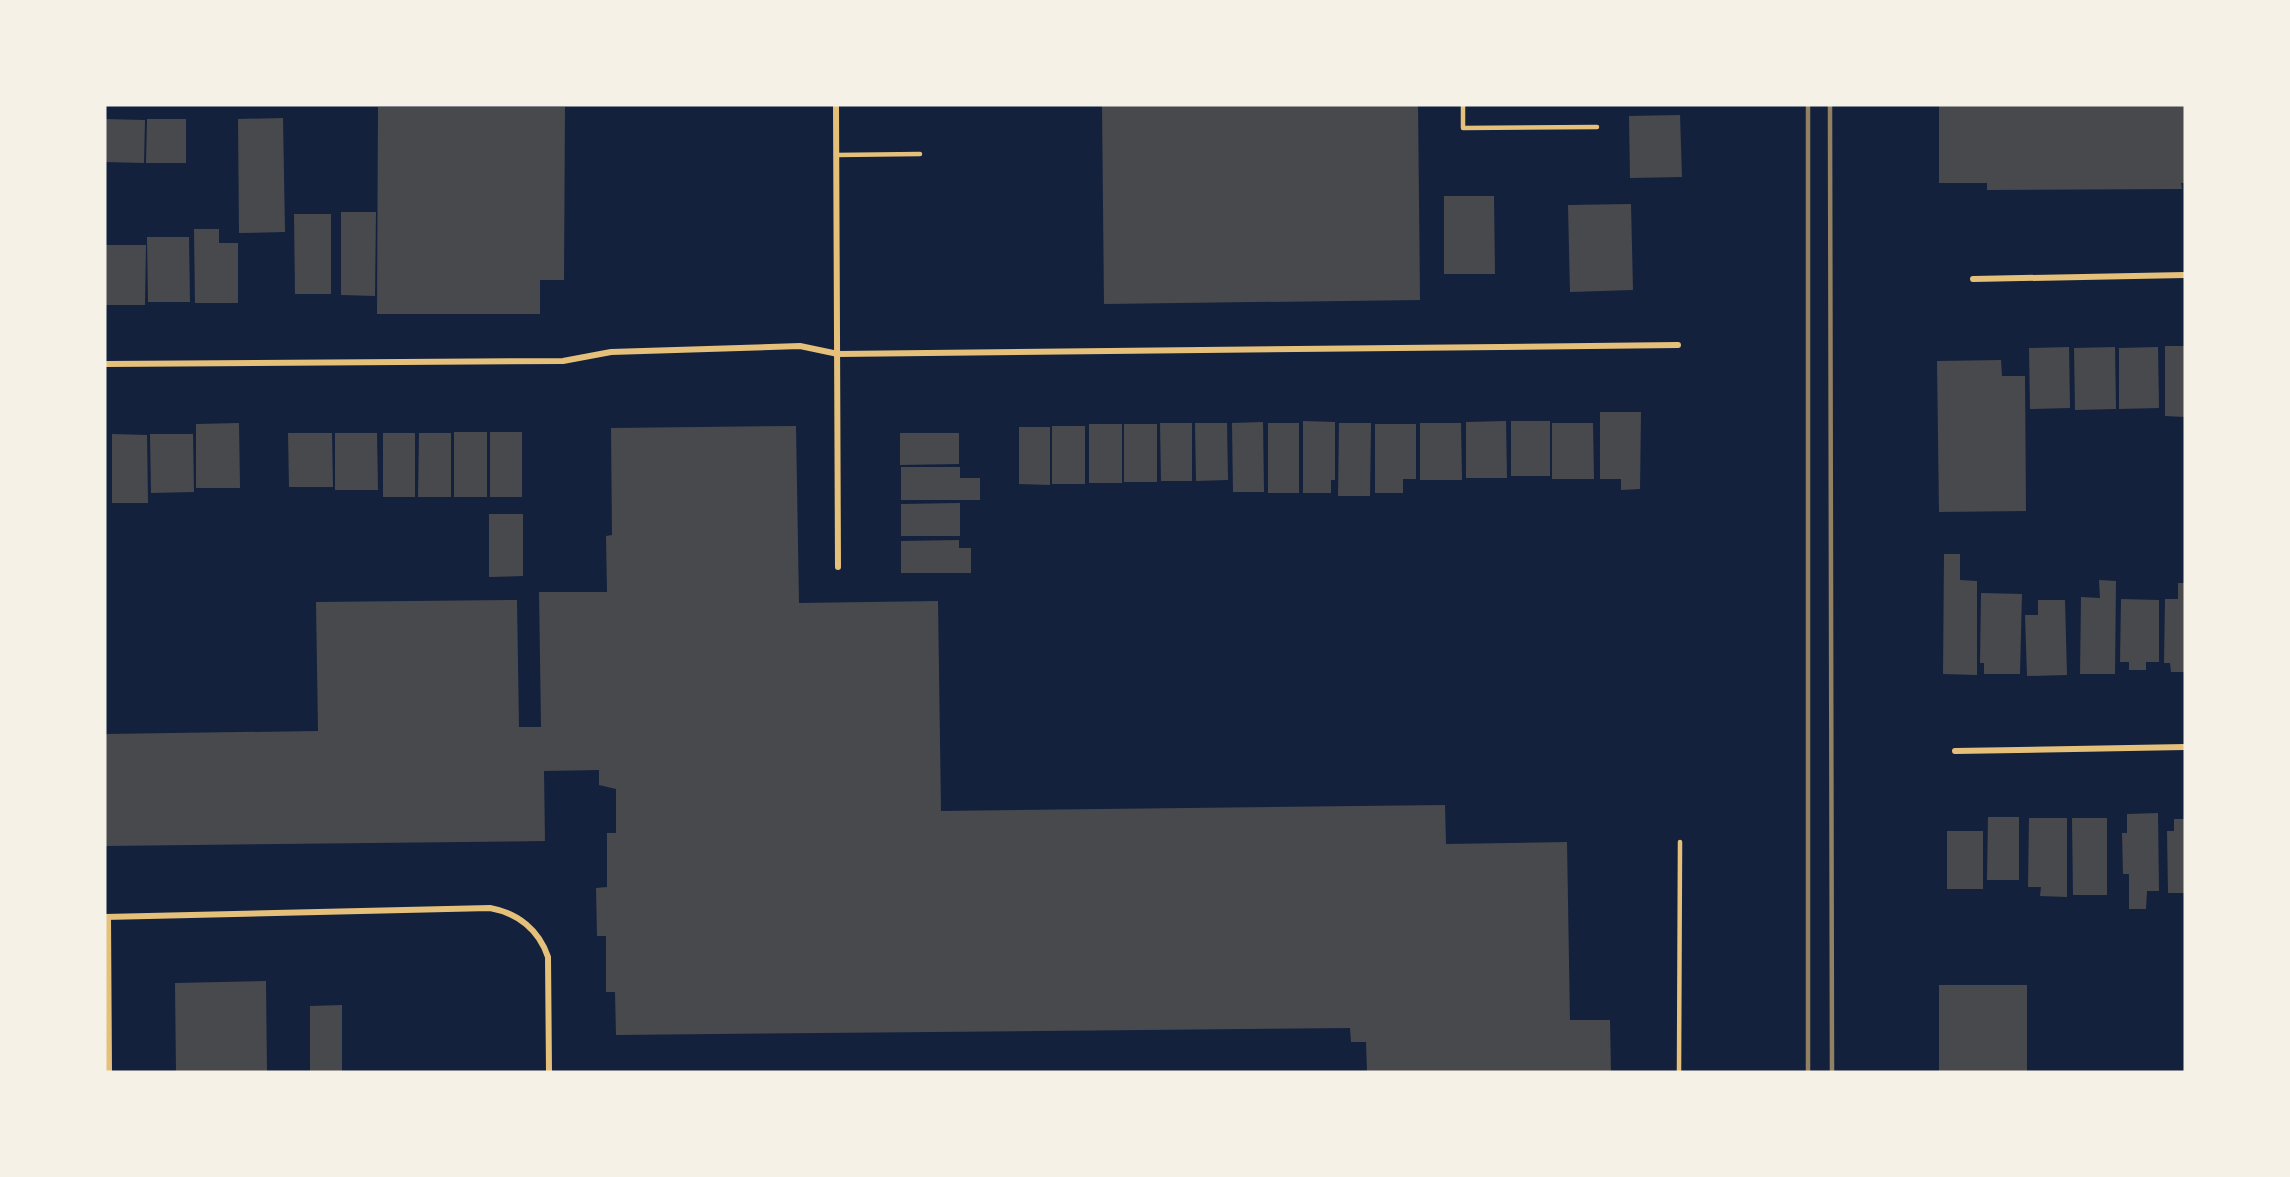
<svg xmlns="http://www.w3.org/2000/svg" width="2290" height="1177" font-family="Overpass,sans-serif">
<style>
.building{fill:#48494c}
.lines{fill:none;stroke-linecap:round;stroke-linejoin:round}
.service{stroke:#e5c07b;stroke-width:4.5}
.minor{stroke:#e5c07b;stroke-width:6}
.rail{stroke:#918062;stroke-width:4.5}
</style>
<rect width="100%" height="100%" fill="#14213d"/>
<g class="building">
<polygon points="1102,105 1418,105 1420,300 1104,304"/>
<polygon points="1939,105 2185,105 2185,183 2181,183 2182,189 1987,190 1987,183 1939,183"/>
<polygon points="378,107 565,107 564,280 540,280 540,314 377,314"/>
<polygon points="1680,115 1682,177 1630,178 1629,116"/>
<polygon points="283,118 285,232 239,233 238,119"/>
<polygon points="105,119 145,120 144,163 105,162"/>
<polygon points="147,119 186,119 186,163 146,163"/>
<polygon points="1444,196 1494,196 1495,274 1444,274"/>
<polygon points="1631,204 1633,290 1570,292 1568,205"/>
<polygon points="341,212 376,212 375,296 341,295"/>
<polygon points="294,214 331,214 331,294 295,294"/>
<polygon points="194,229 219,229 219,243 238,243 238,303 195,303"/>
<polygon points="147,237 189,237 190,302 148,302"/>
<polygon points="105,245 146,245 145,305 105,305"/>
<polygon points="2165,346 2185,346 2185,417 2165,416"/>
<polygon points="2069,347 2070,408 2030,409 2029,348"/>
<polygon points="2115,347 2116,409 2075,410 2074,348"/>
<polygon points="2158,347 2159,408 2119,409 2119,348"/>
<polygon points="2001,360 2002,376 2025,376 2026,511 1939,512 1937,361"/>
<polygon points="1600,412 1641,412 1640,489 1621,490 1621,479 1600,479"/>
<polygon points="1303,421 1335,422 1335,480 1331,480 1331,493 1303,493"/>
<polygon points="1506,421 1507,478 1466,478 1466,422"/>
<rect x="1511" y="421" width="39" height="55"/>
<polygon points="1263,422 1264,492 1233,492 1232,423"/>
<polygon points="239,423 240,488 196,488 196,424"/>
<polygon points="1160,423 1192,423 1192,481 1161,481"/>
<polygon points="1195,423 1227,423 1228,480 1196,481"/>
<rect x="1268" y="423" width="31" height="70"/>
<polygon points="1339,423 1371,423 1370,496 1338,496"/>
<polygon points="1420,423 1461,423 1462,480 1420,480"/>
<polygon points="1552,423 1593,423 1594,479 1552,479"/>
<rect x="1089" y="424" width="33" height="59"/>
<rect x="1124" y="424" width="33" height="58"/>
<polygon points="1375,424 1416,424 1416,479 1403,479 1403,493 1375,493"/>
<polygon points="796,426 799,603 938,601 941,811 1445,805 1446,844 1567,842 1570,1020 1610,1020 1611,1072 1367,1072 1366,1042 1351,1042 1350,1028 616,1035 615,992 606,992 606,936 597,936 596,888 607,887 607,833 616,833 616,789 599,785 599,770 544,771 545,841 105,846 105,734 318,731 316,602 517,600 519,727 541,727 539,592 607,592 606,536 612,535 611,428"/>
<rect x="1052" y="426" width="33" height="58"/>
<polygon points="1019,427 1050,427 1050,485 1019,484"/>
<rect x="454" y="432" width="33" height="65"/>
<rect x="490" y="432" width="32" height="65"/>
<polygon points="288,433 332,433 333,487 289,487"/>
<polygon points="335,433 377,433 378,490 335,490"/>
<rect x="383" y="433" width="32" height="64"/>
<polygon points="419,433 451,433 451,497 418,497"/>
<polygon points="900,433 959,433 959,464 900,465"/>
<polygon points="112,434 147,435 148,503 112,503"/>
<polygon points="150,434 193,434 194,492 151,493"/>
<polygon points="901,467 960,467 960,478 980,478 980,500 901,500"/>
<polygon points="960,503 960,536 901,536 901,504"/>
<polygon points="489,514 523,514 523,576 489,577"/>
<polygon points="959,540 959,548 971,548 971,573 901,573 901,541"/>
<polygon points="1944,554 1960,554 1960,580 1977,581 1977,675 1943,674"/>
<polygon points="2099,580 2116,581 2115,674 2080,674 2081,597 2100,598"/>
<polygon points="2178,583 2185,583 2185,672 2171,672 2170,663 2164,663 2165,599 2178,599"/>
<polygon points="1981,593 2022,594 2020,674 1984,674 1984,663 1980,663"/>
<polygon points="2121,599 2159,600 2159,662 2146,662 2146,670 2129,670 2129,662 2120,662"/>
<polygon points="2038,600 2065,600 2067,675 2027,676 2025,615 2038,615"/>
<polygon points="2158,813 2159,891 2147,891 2146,909 2129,909 2129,874 2123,874 2122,833 2127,833 2127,814"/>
<polygon points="1988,817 2019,817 2019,880 1987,880"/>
<polygon points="2029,818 2067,818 2067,897 2040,896 2041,887 2028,887"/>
<polygon points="2072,818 2107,818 2107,895 2073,895"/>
<polygon points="2174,819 2185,819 2185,893 2168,893 2167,831 2174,831"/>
<rect x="1947" y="831" width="36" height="58"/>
<polygon points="266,981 267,1072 176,1072 175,983"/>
<rect x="1939" y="985" width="88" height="87"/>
<polygon points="342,1005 342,1072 310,1072 310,1006"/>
</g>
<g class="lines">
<g class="service">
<polyline points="1463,105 1463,128 1597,127"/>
<polyline points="836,155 920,154"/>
<polyline points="1679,1072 1680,842"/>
</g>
<g class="minor">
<polyline points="836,105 838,567"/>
<polyline points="1973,279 2185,275"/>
<polyline points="105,364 563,361 611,352 800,346 838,354 1678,345"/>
<polyline points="1955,751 2185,747"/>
<path d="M105 917 490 908C518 913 539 930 548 957L549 1072"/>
<polyline points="108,917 109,1072"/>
</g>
<g class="rail">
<polyline points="1830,105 1832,1072"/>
<polyline points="1808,1072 1808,105"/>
</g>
</g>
<rect width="2290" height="1177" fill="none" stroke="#f6f1e7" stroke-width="213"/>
</svg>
